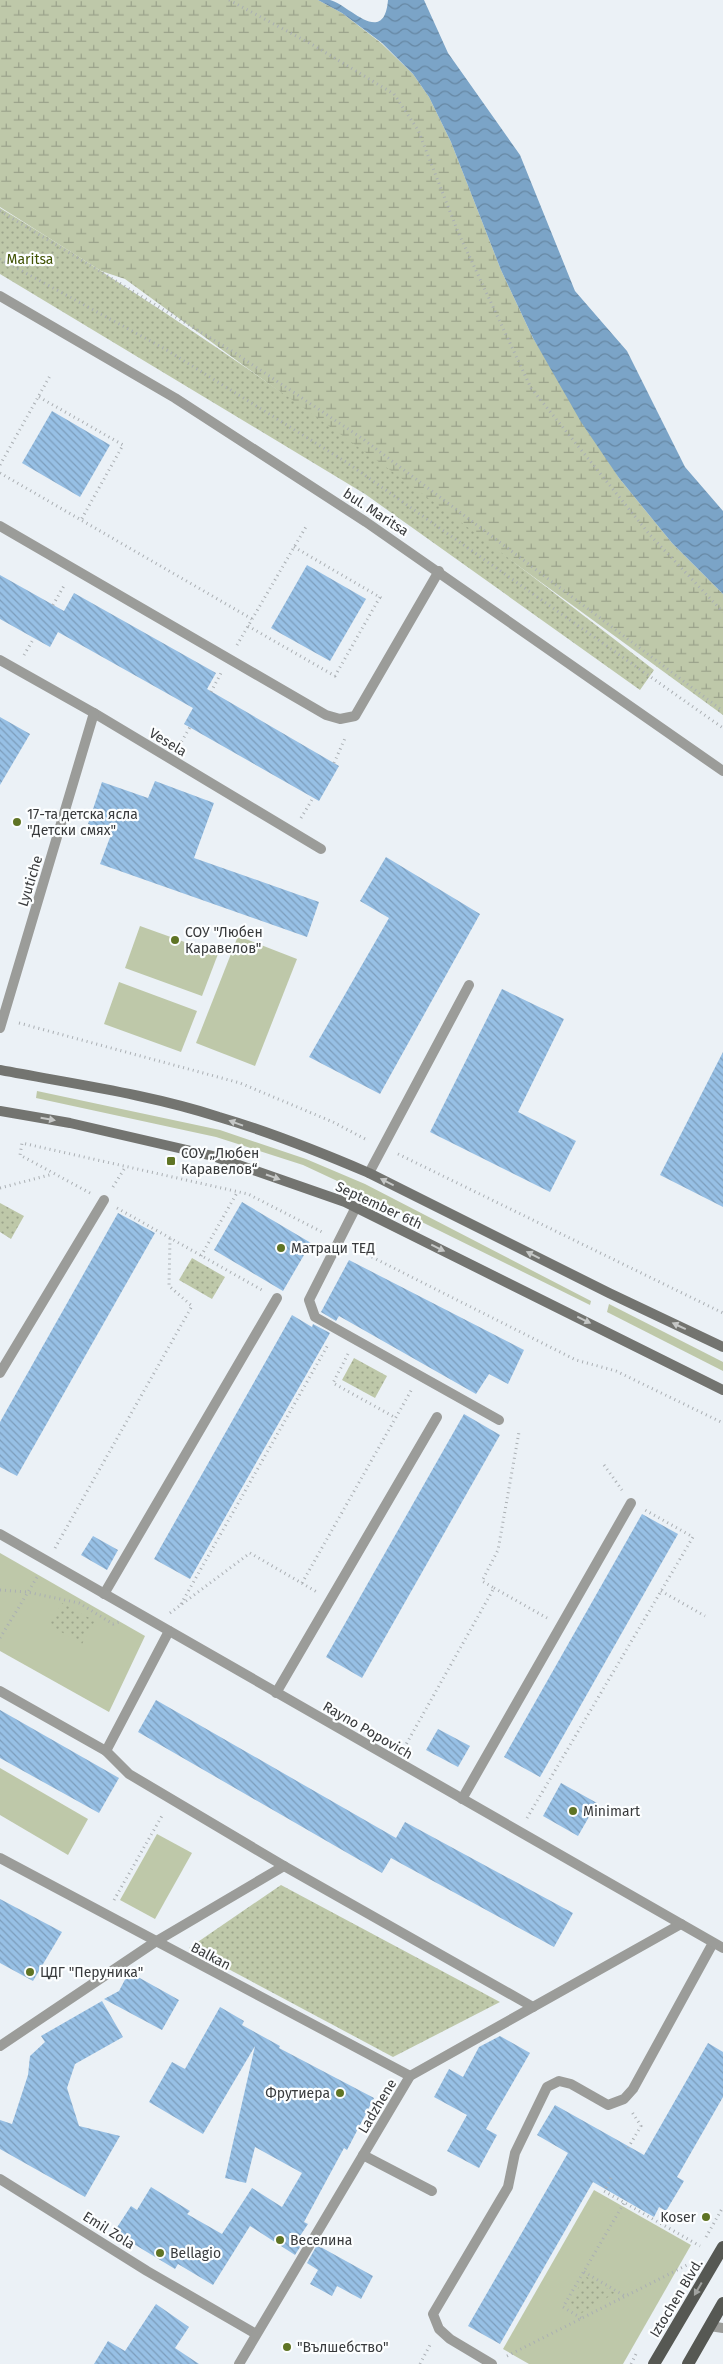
<svg xmlns="http://www.w3.org/2000/svg" width="723" height="2364" font-family="'Fira Sans',sans-serif">
<style>
.grass{fill:#bec8a9}
.wetland{fill:url(#wetland-marsh)}
.park{fill:url(#park-dots)}
.water{fill:url(#water-waves)}
.building{fill:url(#building-back-hatch)}
.lines{fill:none;stroke-linecap:round;stroke-linejoin:round}
.path{stroke:#aaafb3;stroke-width:3;stroke-dasharray:1 4;stroke-linecap:butt}
.service{stroke:#9b9c99;stroke-width:10}
.minor{stroke:#9b9c99;stroke-width:10}
.tertiary{stroke:#9b9c99;stroke-width:10}
.secondary{stroke:#737470;stroke-width:10}
.primary{stroke:#565853;stroke-width:12}
.oneway{fill:#c5c7c6}
.oneway2{fill:#a1a3a0}
.poi-dot{fill:#5f7424;stroke:#fcfeff;stroke-width:2}
.labels{text-anchor:middle;stroke-width:4.5;stroke-linejoin:round;paint-order:stroke}
.park-label{font-size:14px;fill:#425305;stroke:#fcfeff}
.street-label{font-size:14px;fill:#383a3c;stroke:#fcfeff}
.poi-label{font-size:14px;fill:#383a3c;stroke:#fcfeff;text-anchor:start}
</style>
<defs>
<pattern id="wetland-marsh" width="20" height="14" patternUnits="userSpaceOnUse" patternTransform="scale(1.25)"><rect width="20" height="14" fill="#bec8a9"/><path d="M1 5h8M5 5V1M11 12h8M15 12V8" fill="none" stroke="#9ba38b"/></pattern>
<pattern id="park-dots" width="8" height="8" patternUnits="userSpaceOnUse" patternTransform="scale(1.25)"><rect width="8" height="8" fill="#bec8a9"/><path d="M2 2h.1M6 6h.1" fill="none" stroke="#9ba38b" stroke-width="1.8" stroke-linecap="round"/></pattern>
<pattern id="water-waves" width="16" height="10" patternUnits="userSpaceOnUse" patternTransform="scale(1.25)"><rect width="16" height="10" fill="#7ba4c7"/><path d="M0 5q4-4 8 0t8 0" fill="none" stroke="#6687a3"/></pattern>
<pattern id="building-back-hatch" width="6" height="6" patternUnits="userSpaceOnUse" patternTransform="scale(1.25)"><rect width="6" height="6" fill="#97c0e5"/><path d="M-1 5l2 2M0 0l6 6M5-1l2 2" fill="none" stroke="#7c9dbb"/></pattern>
</defs>
<rect width="100%" height="100%" fill="#ebf1f6"/>
<g class="grass">
<polygon points="140,926 218,954 202,996 125,968"/>
<polygon points="238,936 297,959 255,1066 196,1043"/>
<polygon points="119,982 197,1011 181,1052 104,1024"/>
<polygon points="37,1091 220,1130 306,1159 365,1184 591,1301 590,1305 363,1193 303,1165 216,1137 36,1098"/>
<polygon points="609,1304 723,1362 723,1371 607,1312"/>
<polygon points="0,1553 145,1636 109,1712 0,1651"/>
<polygon points="0,1768 88,1819 68,1855 0,1815"/>
<polygon points="157,1834 192,1853 155,1919 120,1900"/>
<polygon points="594,2190 691,2245 623,2364 529,2364 503,2349"/>
</g>
<polygon class="wetland" points="0,0 318,0 342,13 381,43 413,74 429,97 451,142 501,270 533,338 619,478 672,543 723,594 723,715 125,279 101,271 0,207"/>
<g class="park">
<path d="M0 208C228 346 444 506 654 670L640 690 365 494 0 274Z"/>
<polygon points="0,1203 24,1216 11,1239 0,1232"/>
<polygon points="192,1258 225,1277 212,1299 179,1280"/>
<polygon points="354,1358 387,1376 375,1398 342,1380"/>
<polygon points="62,1603 95,1621 82,1644 49,1625"/>
<polygon points="281,1885 500,2002 393,2057 189,1948"/>
<polygon points="585,2276 615,2293 580,2314 568,2306"/>
</g>
<path class="water" d="M318 0C322 0 327 0 330 0 348 4 384 48 388 0H424L448 53 520 155 575 291 627 351 685 467 723 511V594L672 543 619 478 581 422 533 338 501 270 451 142 429 97 413 74 382 43 342 13Z"/>
<g class="building">
<polygon points="52,411 110,445 80,497 22,463"/>
<polygon points="307,565 366,599 330,661 271,628"/>
<polygon points="0,575 64,611 74,593 216,673 207,689 339,766 319,801 184,724 193,708 58,632 50,647 0,619"/>
<polygon points="0,717 30,734 0,785"/>
<polygon points="155,781 214,803 194,858 319,902 307,937 100,864 112,832 88,824 102,782 148,798"/>
<polygon points="386,857 480,914 380,1094 309,1057 389,918 360,901"/>
<polygon points="502,989 564,1019 518,1112 576,1141 550,1192 430,1132"/>
<polygon points="723,1052 723,1207 660,1175"/>
<polygon points="242,1202 311,1243 283,1291 214,1250"/>
<polygon points="118,1213 155,1233 17,1476 0,1467 0,1422"/>
<polygon points="349,1260 524,1350 508,1384 489,1374 476,1394 339,1316 336,1321 321,1312"/>
<polygon points="292,1315 312,1327 313,1324 330,1333 190,1579 154,1559"/>
<polygon points="464,1414 500,1435 362,1678 326,1657"/>
<polygon points="642,1514 678,1534 540,1777 504,1757"/>
<polygon points="93,1536 118,1550 107,1570 81,1555"/>
<polygon points="156,1700 396,1838 405,1822 573,1913 554,1947 391,1858 382,1873 138,1732"/>
<polygon points="0,1710 119,1778 99,1813 0,1758"/>
<polygon points="438,1729 470,1746 458,1767 426,1750"/>
<polygon points="561,1783 597,1803 578,1836 543,1816"/>
<polygon points="0,1899 62,1932 33,1981 0,1963"/>
<polygon points="129,1972 179,2000 162,2030 104,1999 119,1991"/>
<polygon points="102,2001 123,2037 75,2064 67,2088 79,2126 120,2136 85,2197 0,2149 0,2120 12,2124 28,2075 30,2056 45,2042 41,2036"/>
<polygon points="220,2007 244,2021 242,2025 280,2046 279,2048 374,2098 347,2150 344,2148 304,2222 308,2224 300,2236 305,2239 295,2255 250,2226 213,2285 178,2264 175,2269 114,2232 131,2206 137,2210 151,2187 190,2211 187,2214 222,2234 252,2188 282,2207 302,2173 255,2147 246,2183 225,2178 255,2046 203,2134 149,2102 172,2062 185,2069"/>
<polygon points="500,2036 530,2053 486,2129 497,2135 479,2168 447,2151 467,2115 434,2097 449,2069 463,2077 479,2047"/>
<polygon points="708,2043 723,2052 723,2097 677,2177 684,2181 666,2211 659,2207 654,2217 593,2182 500,2344 468,2326 568,2153 537,2135 555,2105 644,2155"/>
<polygon points="317,2245 373,2276 361,2299 337,2286 332,2296 310,2284 318,2270 307,2263"/>
<polygon points="156,2304 189,2327 175,2348 199,2364 94,2364 108,2341 125,2351"/>
</g>
<g class="lines">
<g class="path">
<polyline points="229,0 313,45 394,94 418,130 458,232 531,388 650,535 723,612"/>
<polyline points="0,211 232,351 363,439 723,711"/>
<polyline points="0,259 165,349 346,462 723,728"/>
<polyline points="39,397 123,445 81,520"/>
<polyline points="0,465 51,374"/>
<polyline points="0,473 252,619"/>
<polyline points="294,547 383,599"/>
<polyline points="53,605 65,584"/>
<polyline points="248,626 335,676 380,597"/>
<polyline points="237,645 307,525"/>
<polyline points="24,655 34,638"/>
<polyline points="211,692 221,673"/>
<polyline points="179,746 190,727"/>
<polyline points="334,763 346,736"/>
<polyline points="301,818 313,798"/>
<polyline points="19,1023 240,1083 333,1122 367,1140"/>
<polyline points="398,1154 723,1313"/>
<polyline points="113,1187 126,1166"/>
<polyline points="0,1188 53,1174"/>
<polyline points="90,1193 20,1155 22,1143 248,1194 324,1233"/>
<polyline points="117,1208 262,1290"/>
<polyline points="354,1248 576,1360 616,1371 723,1423"/>
<polyline points="201,1256 238,1191"/>
<polyline points="348,1354 333,1383 396,1418"/>
<polyline points="604,1465 622,1490"/>
<polyline points="55,1548 192,1306 169,1286 170,1238"/>
<polyline points="302,1583 412,1389"/>
<polyline points="494,1588 547,1618"/>
<polyline points="0,1590 27,1592 79,1603 113,1624 119,1622"/>
<polyline points="661,1591 705,1616"/>
<polyline points="181,1604 329,1343"/>
<polyline points="170,1613 250,1553 317,1592"/>
<polyline points="0,1638 39,1574"/>
<polyline points="404,1748 494,1588 482,1581 498,1550 519,1432"/>
<polyline points="527,1818 693,1537 645,1510"/>
<polyline points="114,1900 163,1814"/>
<polyline points="628,2148 641,2126 632,2112"/>
<polyline points="611,2178 604,2191 700,2246"/>
<polyline points="706,2237 723,2207"/>
<polyline points="584,2272 625,2296"/>
<polyline points="581,2318 563,2307 624,2203"/>
<polyline points="507,2356 689,2264"/>
<polyline points="420,2364 431,2343"/>
<polyline points="631,2364 636,2354"/>
</g>
<g class="service">
<polyline points="0,526 326,715 340,719 355,716 439,571"/>
<polyline points="369,1173 469,985"/>
<polyline points="356,1207 309,1300 315,1317 499,1420"/>
<polyline points="0,1373 104,1200"/>
<polyline points="104,1594 277,1298"/>
<polyline points="0,1691 106,1751 169,1631"/>
<polyline points="276,1693 437,1417"/>
<polyline points="106,1751 129,1774 284,1866 533,2007"/>
<polyline points="462,1799 631,1503"/>
<polyline points="155,1942 284,1866"/>
<polyline points="363,2155 432,2191"/>
<polyline points="710,2326 723,2328"/>
<polyline points="492,2364 450,2339 439,2329 433,2314 508,2187 515,2153 547,2087 559,2081 571,2084 608,2105 624,2099 633,2089 713,1943"/>
</g>
<g class="minor">
<polyline points="0,660 94,713 321,849"/>
<polyline points="0,1028 94,713"/>
<polyline points="0,1534 723,1948"/>
<polyline points="0,1858 410,2076"/>
<polyline points="0,2046 155,1942"/>
<polyline points="0,2179 147,2271 256,2334"/>
<polyline points="239,2364 410,2076 681,1924"/>
</g>
<polyline class="tertiary" points="0,296 175,398 366,522 723,771"/>
<g class="secondary">
<path d="M0 1070C73 1084 148 1094 219 1117 270 1132 320 1152 369 1173L609 1293 723 1347"/>
<polyline points="0,1111 70,1123 213,1156 345,1202 723,1390"/>
</g>
<g class="primary">
<polyline points="654,2364 723,2247"/>
<polyline points="688,2364 723,2303"/>
</g>
</g>
<defs><path id="oneway-solid" d="M-6-.8H1V-3.2L6.5 0L1 3.2V.8H-6Z" transform="scale(1.25)"/></defs>
<g class="oneway">
<use href="#oneway-solid" transform="translate(48 1119) rotate(10)"/>
<use href="#oneway-solid" transform="translate(236 1123) rotate(-160)"/>
<use href="#oneway-solid" transform="translate(273 1177) rotate(19)"/>
<use href="#oneway-solid" transform="translate(387 1182) rotate(-153)"/>
<use href="#oneway-solid" transform="translate(438 1248) rotate(26)"/>
<use href="#oneway-solid" transform="translate(533 1255) rotate(-153)"/>
<use href="#oneway-solid" transform="translate(584 1320) rotate(26)"/>
<use href="#oneway-solid" transform="translate(679 1326) rotate(-155)"/>
</g>
<use class="oneway2" href="#oneway-solid" transform="translate(698 2289) rotate(120)"/>
<g class="poi-dot">
<circle cx="17" cy="822" r="5"/>
<circle cx="175" cy="940" r="5"/>
<rect x="166" y="1156" width="10" height="10" rx="2.5"/>
<circle cx="281" cy="1248" r="5"/>
<circle cx="573" cy="1811" r="5"/>
<circle cx="30" cy="1972" r="5"/>
<circle cx="340" cy="2093" r="5"/>
<circle cx="706" cy="2217" r="5"/>
<circle cx="280" cy="2240" r="5"/>
<circle cx="160" cy="2253" r="5"/>
<circle cx="287" cy="2347" r="5"/>
</g>
<g class="labels">
<g class="park-label">
<text x="30" y="264">Maritsa</text>
</g>
<g class="street-label">
<text transform="translate(376 512) rotate(33)" y="5">bul. Maritsa</text>
<text transform="translate(168 742) rotate(31)" y="5">Vesela</text>
<text transform="translate(30 881) rotate(-73)" y="5">Lyutiche</text>
<text transform="translate(379 1205) rotate(25)" y="5">September 6th</text>
<text transform="translate(368 1730) rotate(30)" y="5">Rayno Popovich</text>
<text transform="translate(211 1956) rotate(28)" y="5">Balkan</text>
<text transform="translate(377 2106) rotate(-59)" y="5">Ladzhene</text>
<text transform="translate(109 2230) rotate(32)" y="5">Emil Zola</text>
<text transform="translate(676 2298) rotate(-59)" y="5">Iztochen Blvd.</text>
</g>
<g class="poi-label">
<text x="27" y="819">17-та детска ясла<tspan x="27" dy="16">"Детски смях"</tspan></text>
<text x="185" y="937">СОУ "Любен<tspan x="185" dy="16">Каравелов"</tspan></text>
<text x="181" y="1158">СОУ „Любен<tspan x="181" dy="16">Каравелов“</tspan></text>
<text x="291" y="1253">Матраци ТЕД</text>
<text x="583" y="1816">Minimart</text>
<text x="40" y="1977">ЦДГ "Перуника"</text>
<text x="330" y="2098" text-anchor="end">Фрутиера</text>
<text x="696" y="2222" text-anchor="end">Koser</text>
<text x="290" y="2245">Веселина</text>
<text x="170" y="2258">Bellagio</text>
<text x="297" y="2352">"Вълшебство"</text>
</g>
</g>
</svg>
